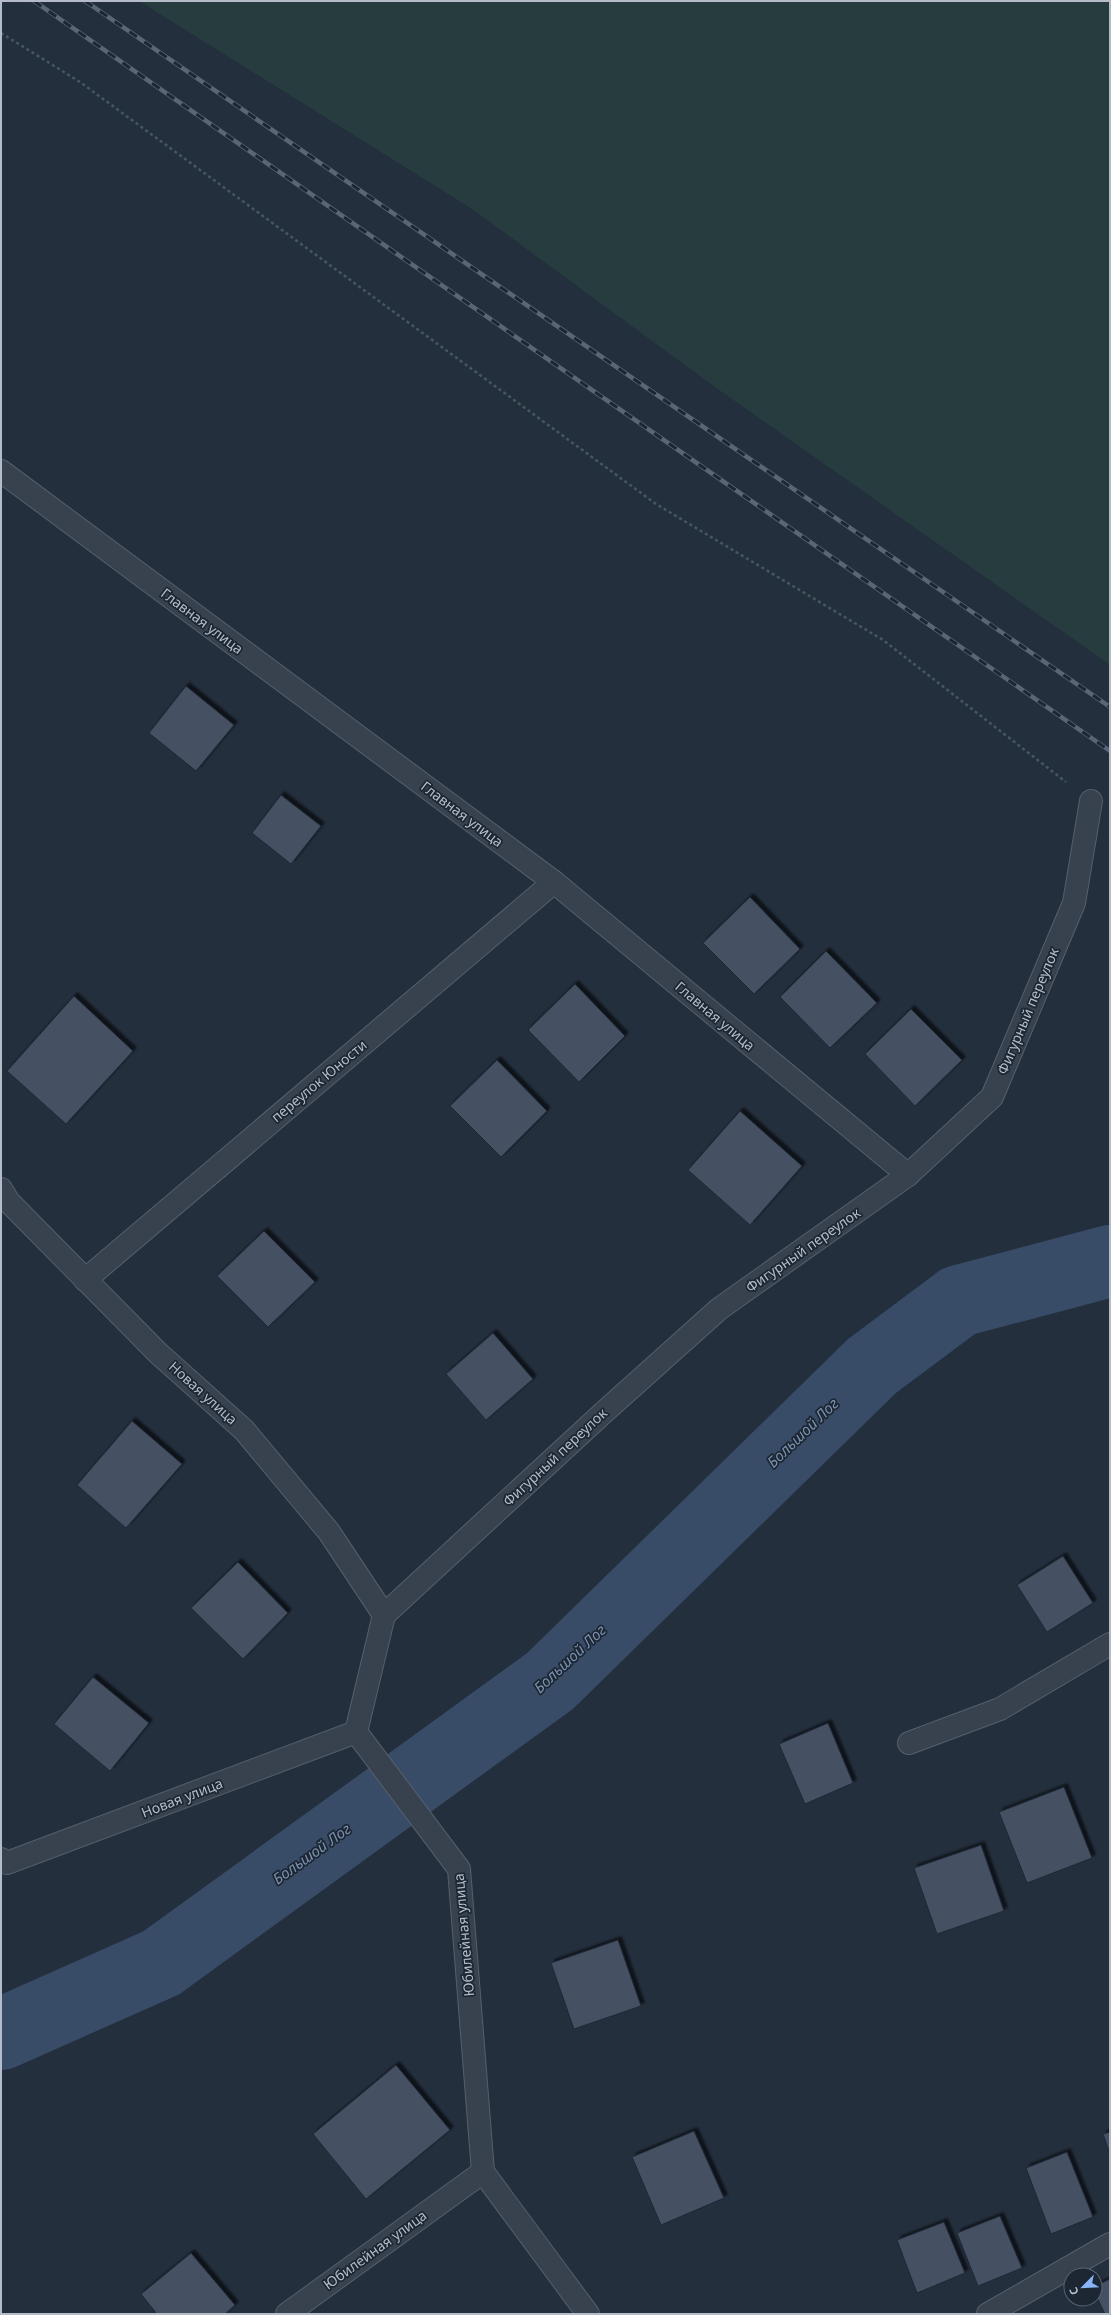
<svg xmlns="http://www.w3.org/2000/svg" width="1111" height="2315" font-family="'Noto Sans',sans-serif">
<style>
.green{fill:#263c3f}
.lines{fill:none;stroke-linecap:round;stroke-linejoin:round}
.river{stroke:#394c67;stroke-width:72}
.building{fill:#455162;stroke:#1f2835;filter:url(#shadow)}
.street-casing{stroke:#565f6c;stroke-width:24}
.path{stroke:#44595c;stroke-width:2.5;stroke-dasharray:3 3;stroke-linecap:butt}
.street{stroke:#38414e;stroke-width:22}
.rail-casing{stroke:#5a6575;stroke-width:4.5}
.rail{stroke:#1d2633;stroke-width:3;stroke-dasharray:9;stroke-linecap:butt}
.labels{text-anchor:middle;stroke-width:3.5;stroke-linejoin:round;paint-order:stroke}
.street-label{font-size:14px;fill:#b4bcc9;stroke:#1d2633}
.water-label{font-size:15px;font-style:italic;fill:#7c92b1;stroke:#1d2633}
</style>
<defs>
<filter id="shadow"><feDropShadow dx="3.5" dy="-3.5" stdDeviation="1" flood-color="#0009"/></filter>
</defs>
<rect width="100%" height="100%" fill="#242f3e"/>
<polygon class="green" points="139,1 1110,1 1110,665 715,387 472,209"/>
<g class="lines">
<polyline class="river" points="1,2034 161,1963 550,1681 872,1366 959,1301 1110,1261"/>
</g>
<g class="building">
<polygon points="186,686 234,725 196,771 149,733"/>
<polygon points="281,795 321,826 291,864 252,833"/>
<polygon points="750,897 800,949 754,994 703,943"/>
<polygon points="826,951 877,1003 830,1048 780,997"/>
<polygon points="575,984 625,1036 579,1082 528,1030"/>
<polygon points="74,996 133,1051 66,1124 7,1071"/>
<polygon points="911,1009 962,1060 915,1106 865,1054"/>
<polygon points="497,1060 547,1111 501,1157 450,1106"/>
<polygon points="740,1111 802,1166 750,1225 688,1170"/>
<polygon points="264,1231 315,1282 268,1327 217,1276"/>
<polygon points="493,1333 533,1379 486,1420 446,1374"/>
<polygon points="132,1421 182,1464 126,1528 77,1485"/>
<polygon points="1063,1556 1093,1603 1047,1632 1017,1585"/>
<polygon points="238,1562 288,1613 243,1659 191,1608"/>
<polygon points="93,1677 149,1723 110,1771 54,1724"/>
<polygon points="828,1723 853,1783 805,1804 779,1744"/>
<polygon points="1064,1787 1092,1858 1027,1883 999,1812"/>
<polygon points="981,1845 1004,1911 937,1934 914,1868"/>
<polygon points="618,1940 641,2006 574,2029 551,1963"/>
<polygon points="396,2065 450,2130 366,2199 313,2134"/>
<polygon points="694,2131 724,2198 661,2225 632,2157"/>
<polygon points="1110,2132 1110,2154 1103,2134"/>
<polygon points="1067,2152 1093,2217 1051,2234 1026,2168"/>
<polygon points="1000,2216 1022,2268 978,2286 957,2233"/>
<polygon points="944,2222 965,2273 917,2293 897,2240"/>
<polygon points="191,2253 235,2305 225,2314 157,2314 141,2294"/>
<polygon points="1110,2279 1110,2314 1105,2314 1095,2293 1095,2286"/>
</g>
<g class="lines">
<defs>
<g id="street">
<polyline points="1,471 554,882 908,1175"/>
<polyline points="1,1189 9,1202 158,1353 244,1430 329,1532 384,1615"/>
<polyline points="85,1280 554,882"/>
<polyline points="384,1615 603,1413 719,1309 908,1175 992,1097 1074,903 1091,801"/>
<polyline points="384,1615 356,1732 459,1869 483,2172 588,2314"/>
<polyline points="909,1743 1000,1709 1110,1644"/>
<polyline points="1,1859 7,1863 356,1732"/>
<polyline points="287,2314 483,2172"/>
<polyline points="988,2314 1110,2244"/>
</g>
</defs>
<use href="#street" class="street-casing"/>
<polyline class="path" points="1,33 80,82 656,504 883,640 1066,782"/>
<use href="#street" class="street"/>
<defs>
<g id="rail">
<polyline points="34,1 1110,751"/>
<polyline points="85,1 1110,707"/>
</g>
</defs>
<use href="#rail" class="rail-casing"/>
<use href="#rail" class="rail"/>
</g>
<g class="labels">
<g class="street-label">
<text transform="translate(202 621) rotate(37)" y="5">Главная улица</text>
<text transform="translate(462 814) rotate(37)" y="5">Главная улица</text>
<text transform="translate(1028 1011) rotate(-67)" y="5">Фигурный переулок</text>
<text transform="translate(715 1016) rotate(40)" y="5">Главная улица</text>
<text transform="translate(319 1081) rotate(-40)" y="5">переулок Юности</text>
<text transform="translate(803 1250) rotate(-35)" y="5">Фигурный переулок</text>
<text transform="translate(203 1393) rotate(42)" y="5">Новая улица</text>
<text transform="translate(555 1457) rotate(-43)" y="5">Фигурный переулок</text>
<text transform="translate(182 1798) rotate(-21)" y="5">Новая улица</text>
<text transform="translate(464 1935) rotate(-95)" y="5">Юбилейная улица</text>
<text transform="translate(375 2250) rotate(-36)" y="5">Юбилейная улица</text>
</g>
<g class="water-label">
<text transform="translate(803 1433) rotate(-44)" y="5">Большой Лог</text>
<text transform="translate(570 1659) rotate(-43)" y="5">Большой Лог</text>
<text transform="translate(312 1854) rotate(-36)" y="5">Большой Лог</text>
</g>
</g>
<rect width="1111" height="2315" fill="none" stroke="#b4bcc9" stroke-width="4"/>
<g transform="translate(1083 2287) rotate(246)"><circle r="19" fill="#1d2633" stroke="#59626f"/>
<path d="M0-3L7 15L0 10L-7 15Z" fill="#8ab4f8"/>
<text y="-6" font-size="11" font-weight="bold" text-anchor="middle" fill="#b4bcc9">С</text>
</g>
</svg>
